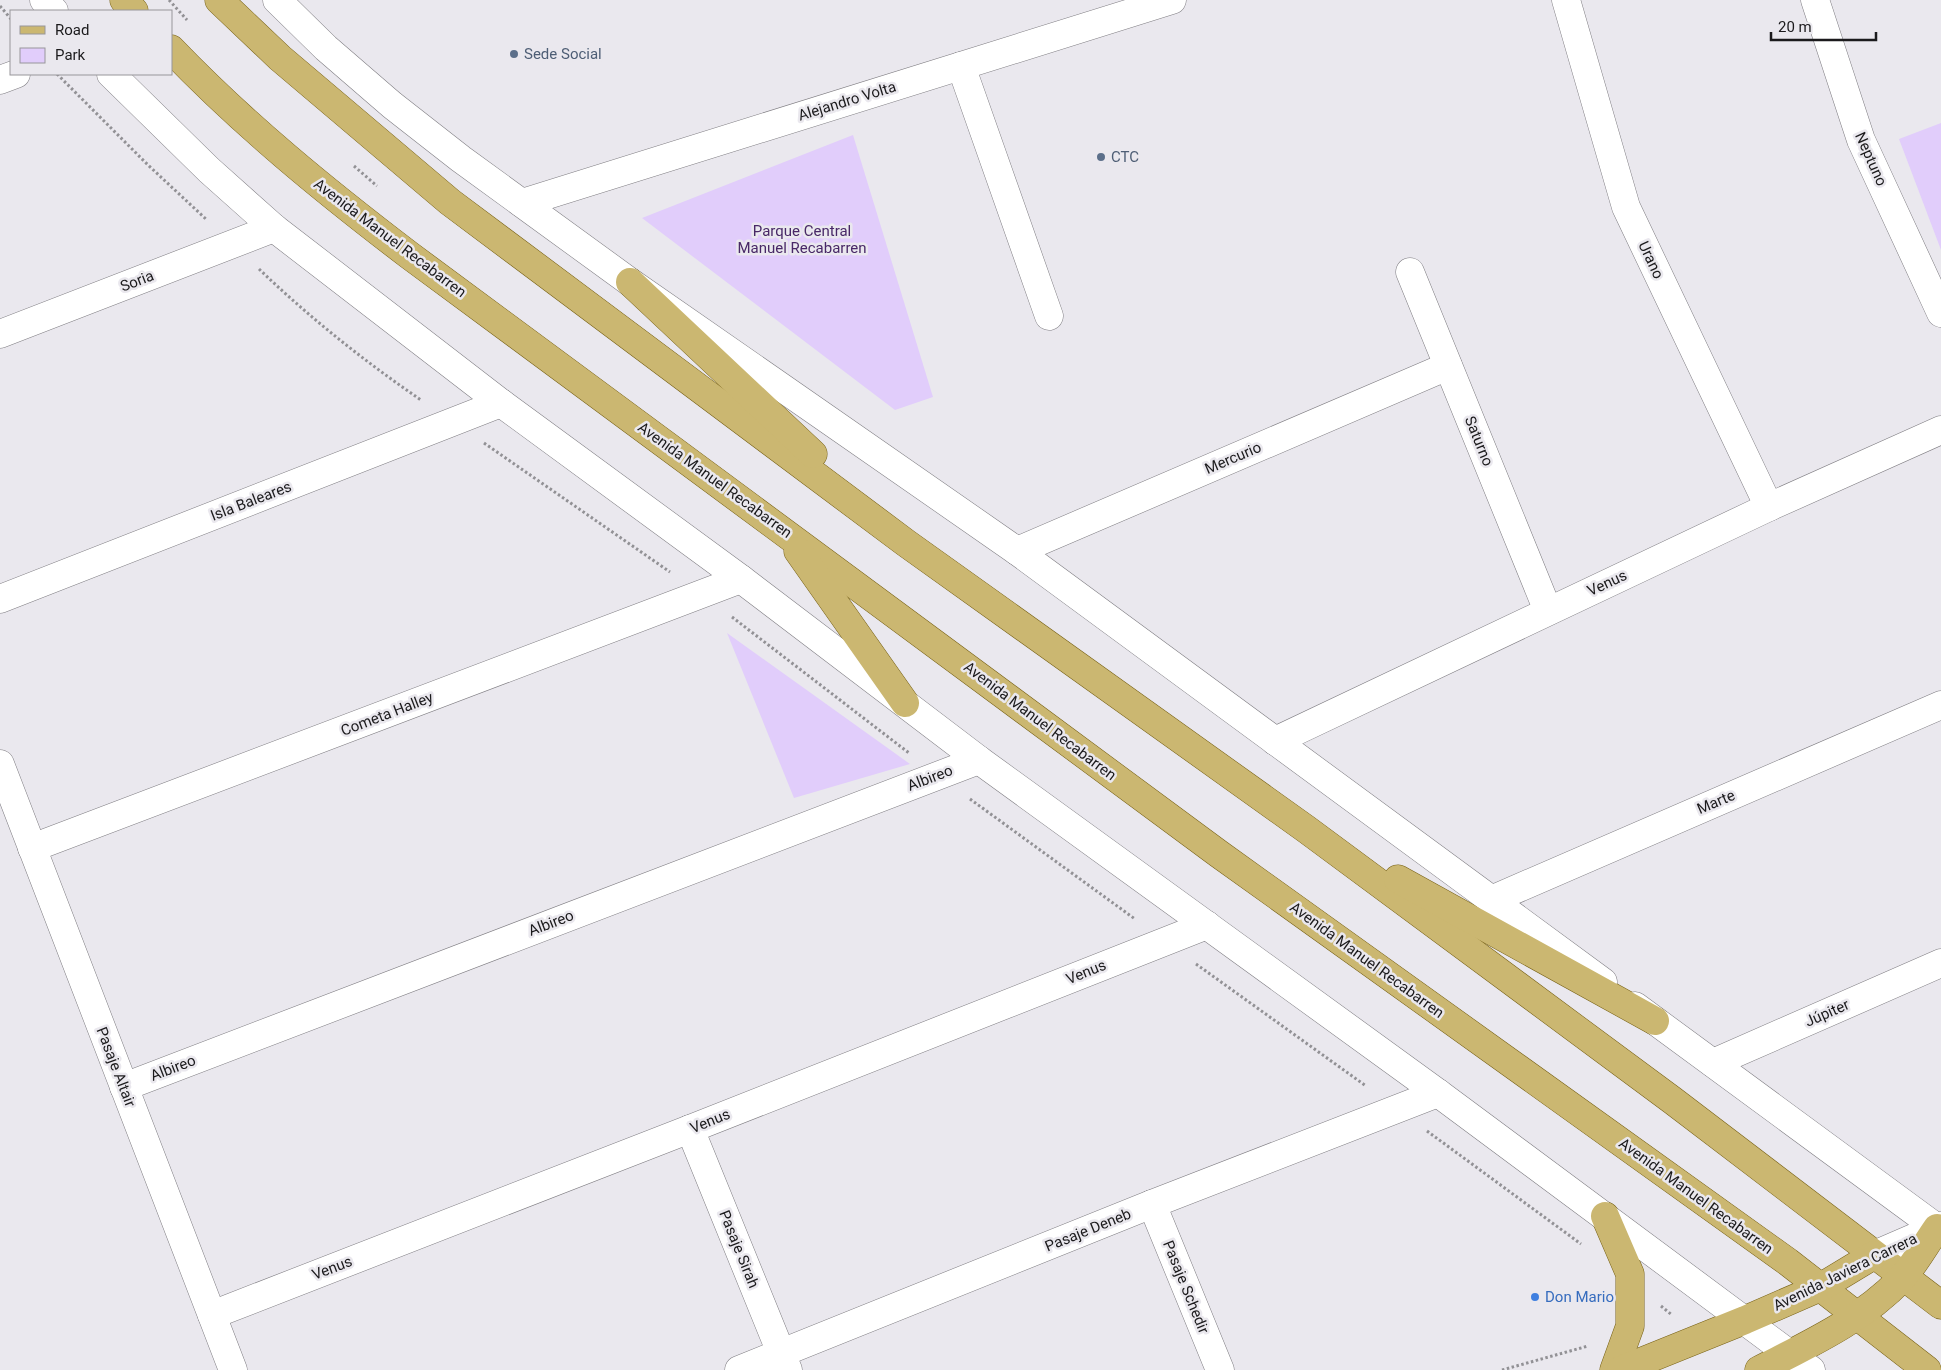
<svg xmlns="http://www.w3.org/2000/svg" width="1941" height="1370" font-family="Roboto,sans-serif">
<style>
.green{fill:#e1cdfb}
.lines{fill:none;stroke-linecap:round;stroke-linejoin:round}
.minor-casing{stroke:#7f7d82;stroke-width:29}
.major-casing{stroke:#776116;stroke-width:29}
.path{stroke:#929195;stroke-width:3;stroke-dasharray:2.5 2.5;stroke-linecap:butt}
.minor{stroke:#fff;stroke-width:28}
.major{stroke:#cbb771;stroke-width:28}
.service-dot{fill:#5c6f8a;stroke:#eae8ee;stroke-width:2}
.shop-dot{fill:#3f7fe0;stroke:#eae8ee;stroke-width:2}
.labels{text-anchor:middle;stroke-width:5;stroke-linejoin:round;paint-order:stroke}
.service-label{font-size:15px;fill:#4e5e75;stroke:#eae8ee;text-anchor:start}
.street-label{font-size:15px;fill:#1b1a1c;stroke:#eae8ee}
.park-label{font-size:15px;fill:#482867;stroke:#eae8ee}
.shop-label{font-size:15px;fill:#366cbe;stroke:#eae8ee;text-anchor:start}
</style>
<rect width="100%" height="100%" fill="#eae8ee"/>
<g class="green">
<polygon points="1941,123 1941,250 1899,139"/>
<polygon points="853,135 933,397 895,410 642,218"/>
<polygon points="727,633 910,764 794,798"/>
</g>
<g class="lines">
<defs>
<g id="minor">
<polyline points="44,0 54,11"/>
<polyline points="277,0 326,48 392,105 461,159 630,282 1017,551 1603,982"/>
<polyline points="1566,0 1626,207 1769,507"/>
<polyline points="1815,0 1861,140 1941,313"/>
<polyline points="961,66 1049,316"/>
<polyline points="111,74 209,170 274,228 501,403 741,579 979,760 1438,1093 1811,1370"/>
<polyline points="0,80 16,74"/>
<polyline points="522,203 1172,0"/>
<polyline points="1410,272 1548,611"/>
<polyline points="0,334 274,228"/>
<polyline points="1017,551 1448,366"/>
<polyline points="0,599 501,403"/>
<polyline points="1275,741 1769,507 1941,430"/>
<polyline points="0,764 233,1370"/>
<polyline points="32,848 741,579"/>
<polyline points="1491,900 1941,705"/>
<polyline points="1635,1006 1941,1231"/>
<polyline points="1713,1063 1941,963"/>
<polyline points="124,1087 979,760"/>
<polyline points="690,1129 788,1370"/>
<polyline points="1152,1204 1220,1370"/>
<polyline points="1874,1255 1941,1226"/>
<polyline points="212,1315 690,1129 1207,925"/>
<polyline points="739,1370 1152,1204 1438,1093"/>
</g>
<g id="major">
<polyline points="124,0 134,11"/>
<polyline points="219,0 280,58 450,202 906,543 1306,829 1672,1100 1941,1305"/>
<path d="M171 49C244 125 325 191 409 255L1219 854 1788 1262 1927 1370"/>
<polyline points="630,282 813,454"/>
<polyline points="798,551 905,703"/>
<polyline points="1398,879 1655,1021"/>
<polyline points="1605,1216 1630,1274 1630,1326 1614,1370"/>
<polyline points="1621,1370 1745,1320 1821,1287 1874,1255"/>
<path d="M1759 1370C1809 1344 1862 1320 1901 1279 1915 1264 1925 1245 1937 1228"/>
</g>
</defs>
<use href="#minor" class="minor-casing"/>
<use href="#major" class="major-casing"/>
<g class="path">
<polyline points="169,0 187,20"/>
<polyline points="0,6 11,19"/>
<polyline points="57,74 148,165 207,220"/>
<polyline points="354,166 377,186"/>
<path d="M259 269C309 317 364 361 421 400"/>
<polyline points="484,443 670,572"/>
<polyline points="732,617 909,753"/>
<polyline points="970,799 1135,919"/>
<polyline points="1196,964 1366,1086"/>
<polyline points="1427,1131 1581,1244"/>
<polyline points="1661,1306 1672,1315"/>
<polyline points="1502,1370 1588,1346"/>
</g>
<use href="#minor" class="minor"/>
<use href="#major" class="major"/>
</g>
<g class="service-dot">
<circle cx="514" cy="54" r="5"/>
<circle cx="1101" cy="157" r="5"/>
</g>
<circle class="shop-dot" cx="1535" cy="1297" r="5"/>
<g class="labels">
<g class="service-label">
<text x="524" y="59">Sede Social</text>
<text x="1111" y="162">CTC</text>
</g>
<g class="street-label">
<text transform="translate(847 101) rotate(-17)" y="5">Alejandro Volta</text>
<text transform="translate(1871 159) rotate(66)" y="5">Neptuno</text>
<text transform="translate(390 238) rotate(37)" y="5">Avenida Manuel Recabarren</text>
<text transform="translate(1651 260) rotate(65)" y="5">Urano</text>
<text transform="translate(137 281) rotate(-21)" y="5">Soria</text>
<text transform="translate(1479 441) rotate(68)" y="5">Saturno</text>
<text transform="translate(1233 458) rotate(-23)" y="5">Mercurio</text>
<text transform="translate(715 480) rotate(36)" y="5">Avenida Manuel Recabarren</text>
<text transform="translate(251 501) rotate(-21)" y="5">Isla Baleares</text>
<text transform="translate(1607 583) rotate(-25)" y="5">Venus</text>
<text transform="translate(387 714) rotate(-21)" y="5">Cometa Halley</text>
<text transform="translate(1040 721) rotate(37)" y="5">Avenida Manuel Recabarren</text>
<text transform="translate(930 778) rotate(-21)" y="5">Albireo</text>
<text transform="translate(1716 802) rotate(-23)" y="5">Marte</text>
<text transform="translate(551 923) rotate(-21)" y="5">Albireo</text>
<text transform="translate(1367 960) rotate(36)" y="5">Avenida Manuel Recabarren</text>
<text transform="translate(1086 972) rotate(-22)" y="5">Venus</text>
<text transform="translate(1827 1013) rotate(-24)" y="5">Júpiter</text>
<text transform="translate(116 1067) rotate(69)" y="5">Pasaje Altair</text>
<text transform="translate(173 1068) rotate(-21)" y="5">Albireo</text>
<text transform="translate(710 1121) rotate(-22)" y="5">Venus</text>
<text transform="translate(1696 1196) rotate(36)" y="5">Avenida Manuel Recabarren</text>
<text transform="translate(1088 1230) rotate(-22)" y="5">Pasaje Deneb</text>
<text transform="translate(739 1249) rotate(68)" y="5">Pasaje Sirah</text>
<text transform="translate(332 1268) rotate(-21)" y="5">Venus</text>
<text transform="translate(1845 1272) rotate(-26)" y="5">Avenida Javiera Carrera</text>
<text transform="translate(1186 1287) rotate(68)" y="5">Pasaje Schedir</text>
</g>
<g class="park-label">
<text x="802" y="236">Parque Central<tspan x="802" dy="17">Manuel Recabarren</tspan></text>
</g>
<g class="shop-label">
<text x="1545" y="1302">Don Mario</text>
</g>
</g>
<rect x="10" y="10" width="162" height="65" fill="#eae8ee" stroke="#97969a"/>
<rect x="20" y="26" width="25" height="8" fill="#cbb771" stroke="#97969a"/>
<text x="55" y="35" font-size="15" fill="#1b1a1c">Road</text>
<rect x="20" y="48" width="25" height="15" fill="#e1cdfb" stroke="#97969a"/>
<text x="55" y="60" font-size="15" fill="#1b1a1c">Park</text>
<path d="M1771 32v8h105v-8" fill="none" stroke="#1b1a1c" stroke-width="2.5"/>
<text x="1778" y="32" font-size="15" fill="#1b1a1c" stroke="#eae8ee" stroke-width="4" paint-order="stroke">20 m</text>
</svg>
